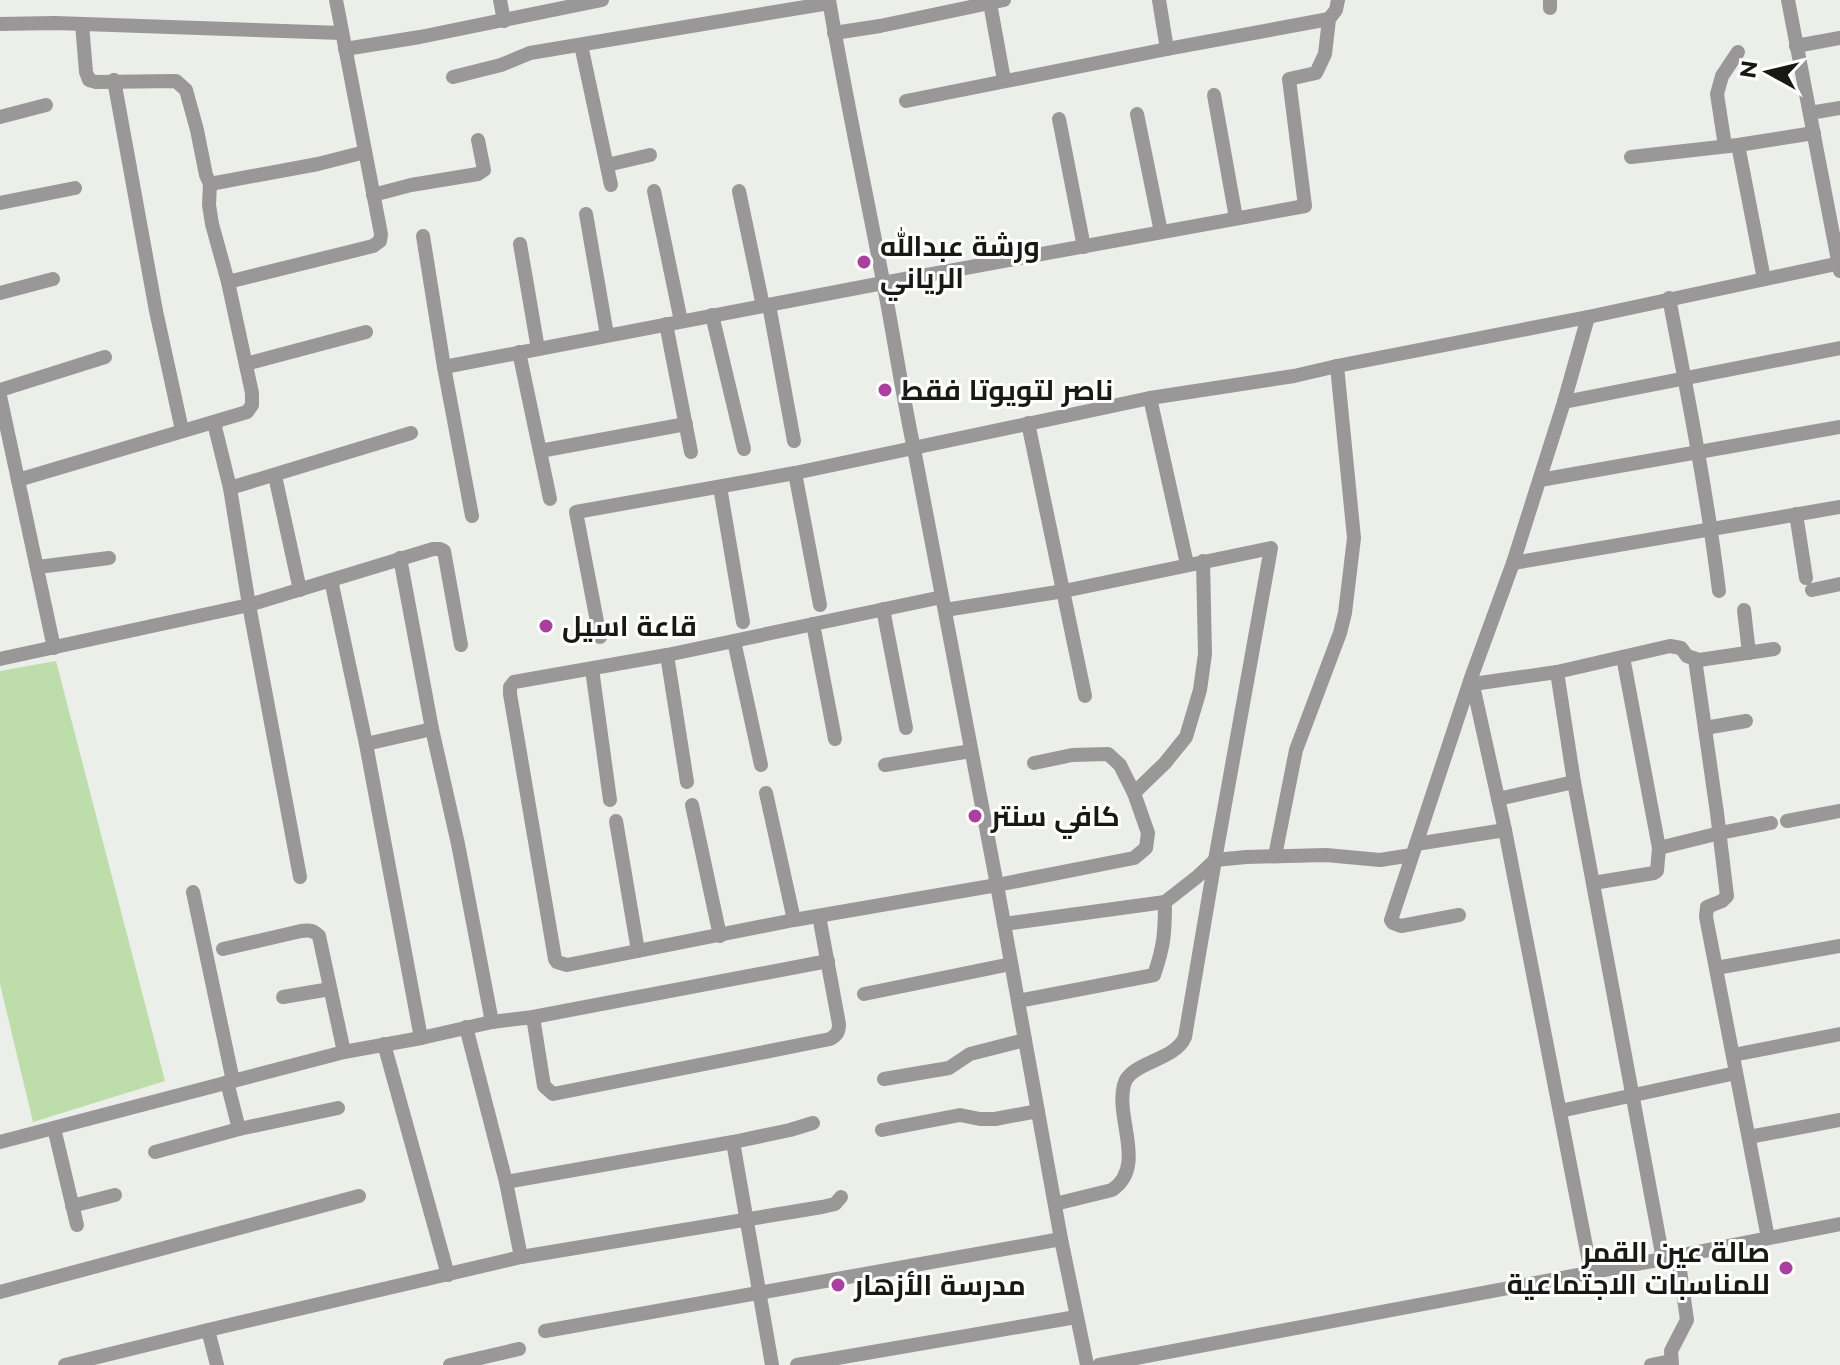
<svg xmlns="http://www.w3.org/2000/svg" width="1840" height="1365" font-family="Montserrat,Cairo,sans-serif">
<style>
.grass{fill:#bddeaa}
.lines{fill:none;stroke-linecap:round;stroke-linejoin:round}
.minor{stroke:#999798;stroke-width:14}
.poi-dot{fill:#ab3f9f;stroke:#fff;stroke-width:3}
.labels{text-anchor:middle;stroke-width:6;stroke-linejoin:round;paint-order:stroke}
.poi-label{font-size:28px;font-weight:bold;fill:#181917;stroke:#fff;text-anchor:start}
</style>
<rect width="100%" height="100%" fill="#ebeee9"/>
<polygon class="grass" points="56,661 165,1081 33,1122 0,984 0,671"/>
<g class="lines">
<g class="minor">
<polyline points="500,0 504,21"/>
<path d="M829 0C845 94 865 187 883 281 894 337 902 393 914 449L997 885 1061 1239 1087 1365"/>
<polyline points="1159,0 1167,49"/>
<polyline points="1550,0 1550,8"/>
<polyline points="1788,0 1840,271"/>
<polyline points="990,3 1004,80"/>
<polyline points="0,24 55,23 342,33"/>
<polyline points="834,33 880,26 1004,0"/>
<polyline points="581,45 611,185"/>
<polyline points="1796,46 1840,38"/>
<polyline points="345,49 420,37 602,0"/>
<polyline points="453,77 501,65 530,53 829,3"/>
<polyline points="114,80 156,311 182,430"/>
<polyline points="1214,95 1236,218"/>
<polyline points="906,101 1167,49 1329,19"/>
<polyline points="1810,113 1840,108"/>
<polyline points="1137,114 1161,232"/>
<polyline points="0,117 46,105"/>
<polyline points="1059,119 1084,247"/>
<polyline points="1738,145 1764,279"/>
<polyline points="1725,146 1717,94 1722,76 1738,52"/>
<polyline points="1631,157 1738,145 1814,133"/>
<polyline points="607,165 650,155"/>
<polyline points="210,184 318,164 365,152"/>
<polyline points="654,191 681,321"/>
<polyline points="739,191 763,306"/>
<polyline points="373,195 411,185 478,174 484,170 478,140"/>
<polyline points="0,203 75,188"/>
<polyline points="586,214 607,335"/>
<polyline points="423,236 444,367 472,516"/>
<polyline points="520,244 538,349"/>
<polyline points="228,282 373,246 380,241 381,234 336,0"/>
<polyline points="0,293 53,279"/>
<path d="M1669 298C1688 396 1707 493 1719 591"/>
<polyline points="769,305 794,441"/>
<polyline points="712,315 744,449"/>
<polyline points="666,324 691,452"/>
<polyline points="519,352 550,499"/>
<polyline points="246,364 366,332"/>
<polyline points="444,367 883,283 1305,206 1289,79 1316,73 1325,54 1329,19 1336,10 1338,0"/>
<polyline points="0,390 105,357"/>
<polyline points="0,396 54,648"/>
<polyline points="1150,398 1187,564"/>
<polyline points="1564,402 1840,348"/>
<polyline points="214,423 230,488 249,605 300,877"/>
<polyline points="1028,423 1085,696"/>
<polyline points="540,451 686,424"/>
<polyline points="795,473 820,605"/>
<polyline points="275,476 300,590"/>
<polyline points="18,480 247,412 252,405 252,393 228,282 212,224 209,205 210,184 206,175 197,130 186,90 176,81 96,82 89,80 86,72 82,24"/>
<polyline points="1540,480 1840,427"/>
<polyline points="720,487 743,622"/>
<polyline points="230,488 411,433"/>
<polyline points="1796,514 1806,578"/>
<polyline points="400,558 432,729 458,844 492,1022"/>
<polyline points="1513,563 1840,507"/>
<polyline points="38,567 109,558"/>
<polyline points="331,580 366,744 421,1038"/>
<polyline points="1812,590 1840,584"/>
<polyline points="942,597 667,655 514,682 510,687 510,694 555,959 557,962 567,965 794,920 997,885 1134,858 1146,848 1148,833 1134,793 1120,765 1108,754 1072,755 1034,763"/>
<polyline points="883,609 906,728"/>
<path d="M945 610 1064 591 1271 548 1215 860 1185 1037C1175 1061 1129 1062 1124 1085 1115 1119 1147 1166 1112 1190L1055 1204"/>
<polyline points="1744,610 1749,653"/>
<polyline points="813,624 835,739"/>
<polyline points="600,637 576,512 795,473 1150,398 1294,376 1337,366 1588,317 1840,263"/>
<polyline points="734,641 761,765"/>
<polyline points="667,655 687,782"/>
<polyline points="0,659 249,605 433,549 440,549 444,551 461,645"/>
<polyline points="1695,659 1717,813 1727,896 1722,901 1707,907 1706,917 1768,1238"/>
<polyline points="592,669 610,800"/>
<polyline points="1557,672 1574,782 1663,1259"/>
<polyline points="1472,681 1505,830 1591,1272"/>
<polyline points="1473,684 1557,672 1670,646 1681,648 1687,656 1699,660 1774,649"/>
<polyline points="1705,728 1746,721"/>
<polyline points="366,744 432,729"/>
<polyline points="885,765 971,751"/>
<polyline points="766,793 794,920"/>
<polyline points="1134,793 1165,763 1186,737 1200,690 1205,654 1203,561"/>
<polyline points="1498,799 1574,782"/>
<polyline points="692,805 720,936"/>
<polyline points="616,821 638,951"/>
<polyline points="1787,821 1840,811"/>
<polyline points="1416,844 1505,830"/>
<polyline points="1659,848 1720,833 1771,823"/>
<polyline points="1275,856 1296,750 1340,633 1345,613 1354,538 1337,366"/>
<polyline points="1593,883 1654,873 1657,871 1659,848 1623,657"/>
<polyline points="193,892 233,1081"/>
<polyline points="1459,915 1401,926 1393,923 1391,920 1471,678 1513,563 1564,402 1588,317"/>
<polyline points="1004,924 1165,902 1197,877 1215,860 1246,857 1326,855 1380,860 1412,855"/>
<path d="M223 949 301 931C310 930 313 930 319 936L344 1052"/>
<polyline points="1716,968 1840,946"/>
<polyline points="864,994 1011,964"/>
<polyline points="283,997 330,989"/>
<path d="M1018 1001 1154 975C1164 946 1165 933 1165 902"/>
<path d="M533 1017 544 1086 553 1094 830 1039C837 1035 839 1032 839 1024L819 916"/>
<polyline points="466,1027 506,1182 521,1257"/>
<polyline points="384,1044 448,1275"/>
<polyline points="1733,1055 1840,1034"/>
<polyline points="884,1079 949,1068 970,1054 1025,1040"/>
<polyline points="227,1082 239,1129"/>
<polyline points="1560,1111 1736,1073"/>
<polyline points="54,1128 77,1225"/>
<polyline points="882,1130 960,1115 980,1119 995,1119 1038,1111"/>
<polyline points="1749,1137 1840,1120"/>
<polyline points="0,1142 344,1052 421,1038 492,1022 533,1017 828,961"/>
<polyline points="733,1142 790,1130 813,1123"/>
<polyline points="155,1152 239,1129 338,1108"/>
<polyline points="506,1182 733,1142 772,1365"/>
<polyline points="72,1206 115,1195"/>
<polyline points="0,1292 359,1196"/>
<polyline points="208,1330 217,1365"/>
<polyline points="545,1331 1061,1239"/>
<polyline points="65,1365 208,1330 521,1257 822,1207 835,1204 841,1197"/>
<polyline points="450,1365 519,1349"/>
<polyline points="797,1365 1076,1317"/>
<polyline points="1099,1365 1663,1259 1840,1224"/>
<polyline points="1651,1365 1671,1361"/>
<polyline points="1672,1365 1671,1351 1687,1320 1678,1256"/>
</g>
</g>
<g class="poi-dot">
<circle cx="864" cy="262" r="8"/>
<circle cx="885" cy="390" r="8"/>
<circle cx="546" cy="626" r="8"/>
<circle cx="975" cy="816" r="8"/>
<circle cx="1786" cy="1268" r="8"/>
<circle cx="838" cy="1285" r="8"/>
</g>
<g class="labels">
<g class="poi-label">
<text x="880" y="256">ورشة عبدالله<tspan x="880" dy="32">الرياني</tspan></text>
<text x="901" y="400">ناصر لتويوتا فقط</text>
<text x="562" y="636">قاعة اسيل</text>
<text x="991" y="826">كافي سنتر</text>
<text x="1770" y="1262" text-anchor="end">صالة عين القمر<tspan x="1770" dy="32">للمناسبات الاجتماعية</tspan></text>
<text x="854" y="1295">مدرسة الأزهار</text>
</g>
</g>
<g transform="translate(1768 72) rotate(278)" stroke="#ffffff" stroke-width="6" paint-order="stroke">
<path d="M0-6L14 30L0 20L-14 30Z" fill="#181917"/>
<text y="-12" font-size="22" font-weight="bold" text-anchor="middle" fill="#181917">N</text>
</g>
</svg>
